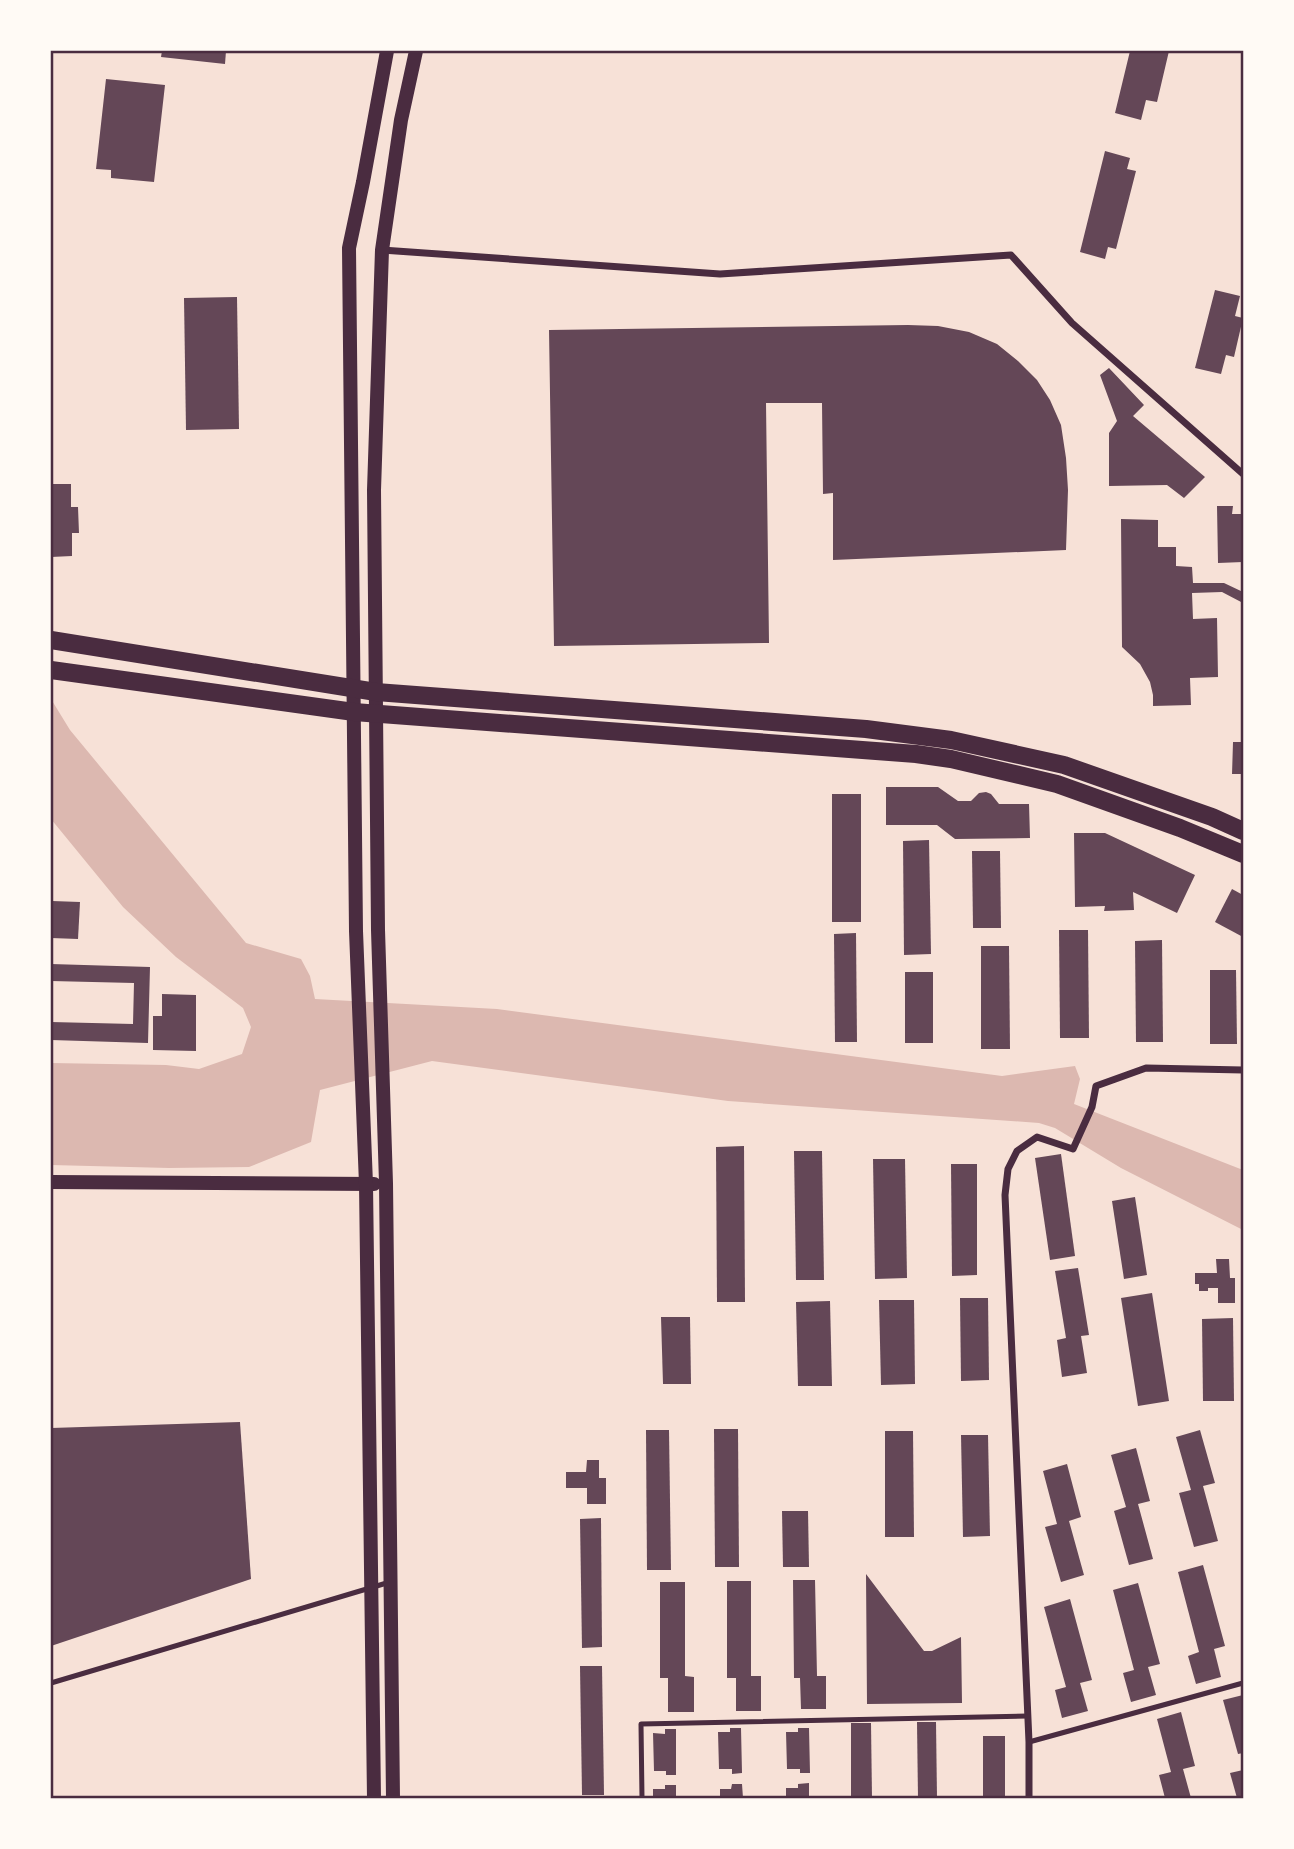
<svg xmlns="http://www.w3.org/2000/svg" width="1294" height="1849" font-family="'Source Serif 4',serif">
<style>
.water{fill:#dcb8b0}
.building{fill:#644757}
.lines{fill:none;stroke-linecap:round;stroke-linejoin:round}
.service{stroke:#4a2c40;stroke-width:5}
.minor{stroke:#4a2c40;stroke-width:7}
.secondary{stroke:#4a2c40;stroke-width:14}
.primary{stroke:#4a2c40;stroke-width:18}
.neatline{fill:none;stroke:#4a2c40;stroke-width:2.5}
</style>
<rect width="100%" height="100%" fill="#f7e1d7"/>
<polygon class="water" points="51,699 70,730 246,943 301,959 310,976 315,999 497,1009 1002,1076 1075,1066 1080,1079 1074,1104 1243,1170 1243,1230 1121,1168 1055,1128 1039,1123 728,1101 432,1061 320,1090 311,1142 249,1167 169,1168 51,1165 51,1063 166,1065 199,1069 242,1054 251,1027 243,1008 176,957 123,907 51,819"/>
<g class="building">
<polygon points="162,51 226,51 225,64 161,57"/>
<polygon points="1130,51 1169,51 1157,102 1146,100 1141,120 1115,113"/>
<polygon points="106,79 165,85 154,182 111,178 111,170 96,169"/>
<polygon points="1105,151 1130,158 1127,169 1136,171 1116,249 1108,247 1105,259 1080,252"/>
<polygon points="1215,290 1240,296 1235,316 1243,318 1234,357 1226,355 1221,374 1195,368"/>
<polygon points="237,297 239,429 186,430 184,298"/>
<polygon points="908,325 938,326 969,332 997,344 1018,361 1037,380 1050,400 1061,425 1066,458 1068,490 1066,550 833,560 833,493 823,494 822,403 766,403 769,643 554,646 549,330"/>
<polygon points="1109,368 1144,405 1133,416 1205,477 1184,498 1167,485 1109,486 1109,433 1117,421 1100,375"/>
<polygon points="51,484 71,484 71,507 78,507 79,533 72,533 72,556 51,557"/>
<polygon points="1217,506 1233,506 1232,514 1243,514 1243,562 1218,563"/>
<polygon points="1121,519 1158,520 1158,547 1176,547 1176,566 1192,567 1193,583 1224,583 1243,592 1243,603 1222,592 1192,593 1193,619 1217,618 1218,677 1190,678 1191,705 1153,706 1153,695 1150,682 1140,664 1122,647"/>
<polygon points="1233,742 1243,742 1243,774 1232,774"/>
<polygon points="886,787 938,787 958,801 971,801 979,793 986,792 991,794 999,804 1029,804 1030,838 955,839 937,825 886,825"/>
<rect x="832" y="794" width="29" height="128"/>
<polygon points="1074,833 1105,833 1195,875 1177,913 1133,892 1134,910 1104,911 1105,906 1075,907"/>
<polygon points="929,840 931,954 904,955 903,841"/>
<polygon points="972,851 1000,851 1001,928 973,928"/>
<polygon points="1232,889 1243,895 1243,937 1215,922"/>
<polygon points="52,901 80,902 78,939 51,938"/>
<polygon points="1059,930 1088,930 1089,1038 1060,1038"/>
<polygon points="856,933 857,1042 835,1042 834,934"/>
<polygon points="1162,940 1163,1042 1136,1042 1135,941"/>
<polygon points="981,946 1009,946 1010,1049 981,1049"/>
<polygon points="51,964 150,967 148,1043 51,1040 51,1022 133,1024 134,983 51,981"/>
<polygon points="1210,970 1236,970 1237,1044 1210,1044"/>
<rect x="905" y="972" width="28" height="71"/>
<polygon points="162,994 196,995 196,1051 153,1050 153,1016 162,1016"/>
<polygon points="744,1146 745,1302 717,1302 716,1147"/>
<polygon points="794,1151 822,1151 824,1280 796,1280"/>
<polygon points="1061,1154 1075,1256 1050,1260 1035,1158"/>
<polygon points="873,1159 905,1159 907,1278 875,1279"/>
<polygon points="951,1164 977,1164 977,1275 952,1276"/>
<polygon points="1135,1197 1147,1275 1124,1279 1112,1201"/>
<polygon points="1216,1259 1229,1259 1230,1278 1235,1278 1235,1303 1218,1303 1218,1288 1208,1288 1208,1291 1199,1291 1199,1284 1195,1284 1195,1273 1217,1273"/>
<polygon points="1078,1268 1089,1335 1081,1336 1087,1373 1062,1377 1057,1340 1066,1338 1055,1271"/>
<polygon points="1152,1293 1169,1401 1138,1406 1121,1298"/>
<polygon points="960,1298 988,1298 989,1380 961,1381"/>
<polygon points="879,1300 914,1300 915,1384 881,1385"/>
<polygon points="830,1301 832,1386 798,1386 796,1302"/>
<polygon points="661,1317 690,1317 691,1384 663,1384"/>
<polygon points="1233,1318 1234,1401 1203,1401 1202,1319"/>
<polygon points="240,1422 251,1579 51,1646 51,1428"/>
<polygon points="714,1429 738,1429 739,1567 715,1567"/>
<polygon points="646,1430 669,1430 671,1570 647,1570"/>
<polygon points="1200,1430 1215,1483 1203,1486 1218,1541 1194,1547 1179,1493 1191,1490 1176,1437"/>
<polygon points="885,1431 913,1431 914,1537 885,1537"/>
<polygon points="961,1435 988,1435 990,1536 963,1537"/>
<polygon points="1136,1448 1150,1501 1138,1504 1153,1559 1129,1565 1114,1511 1126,1507 1111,1455"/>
<polygon points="587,1460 599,1460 599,1478 606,1478 606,1504 587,1504 587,1488 566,1488 566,1472 586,1472"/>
<polygon points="1067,1464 1081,1517 1069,1521 1084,1575 1061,1582 1045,1527 1057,1524 1043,1471"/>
<polygon points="782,1511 808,1511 809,1567 783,1567"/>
<polygon points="601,1518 602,1647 582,1648 580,1519"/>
<polygon points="1203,1565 1225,1646 1214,1649 1221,1677 1196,1684 1188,1656 1199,1652 1178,1572"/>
<polygon points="866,1574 924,1651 932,1651 961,1637 962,1703 867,1704"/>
<polygon points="793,1580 815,1580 817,1676 826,1676 826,1709 801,1709 800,1678 794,1678"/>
<polygon points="727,1581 751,1581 751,1676 761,1676 761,1711 736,1711 736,1678 727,1678"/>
<polygon points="660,1582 685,1582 685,1676 694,1677 694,1712 668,1712 668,1678 660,1678"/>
<polygon points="1138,1583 1160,1664 1148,1667 1156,1695 1131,1702 1123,1673 1134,1670 1113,1590"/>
<polygon points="1070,1599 1092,1680 1080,1683 1088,1711 1062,1718 1055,1690 1066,1687 1044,1607"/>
<polygon points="580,1666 602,1666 604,1795 582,1795"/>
<polygon points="1243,1695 1243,1753 1238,1754 1223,1700"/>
<polygon points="1181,1712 1195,1766 1183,1769 1191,1798 1165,1798 1159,1775 1171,1772 1157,1719"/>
<polygon points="917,1722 936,1722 937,1798 918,1798"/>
<polygon points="851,1723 871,1723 872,1798 851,1798"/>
<polygon points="730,1728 741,1728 742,1773 732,1774 732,1769 719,1769 718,1732 730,1732"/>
<polygon points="798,1728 809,1728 810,1773 800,1773 800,1769 787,1769 786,1732 798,1732"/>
<polygon points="665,1729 676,1729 676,1775 666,1775 666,1771 654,1771 653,1733 665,1734"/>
<rect x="983" y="1736" width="22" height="62"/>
<polygon points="1243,1770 1243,1798 1237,1798 1230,1773"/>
<polygon points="809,1783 809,1798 786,1798 786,1788 798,1788 798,1784"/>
<polygon points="732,1784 742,1784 743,1798 720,1798 720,1789 731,1789"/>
<polygon points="665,1785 676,1785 676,1798 653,1798 653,1789 665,1789"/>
</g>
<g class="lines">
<g class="service">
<polyline points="51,1683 390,1582"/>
<polyline points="1029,1742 1243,1683"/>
<polyline points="642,1798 641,1724 1028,1716"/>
</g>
<g class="minor">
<polyline points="382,250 720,274 1011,255 1072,323 1243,474"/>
<polyline points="1029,1798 1029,1742 1005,1195 1008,1169 1017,1151 1037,1137 1073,1149 1092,1107 1096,1086 1146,1068 1243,1070"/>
</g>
<g class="secondary">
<polyline points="51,1182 374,1184"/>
<polyline points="374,1798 366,1184 356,931 349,248 363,182 387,51"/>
<polyline points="393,1798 386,1183 378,930 374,490 382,250 401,120 416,51"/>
</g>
<g class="primary">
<polyline points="51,640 376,692 866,729 951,740 1064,765 1212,817 1243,831"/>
<polyline points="51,670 354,712 916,754 951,759 1057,784 1180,828 1243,854"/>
</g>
</g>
<rect width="1294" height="1849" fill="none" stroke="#fffaf5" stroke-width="105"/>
<rect x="52" y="52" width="1190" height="1745" class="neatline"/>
</svg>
